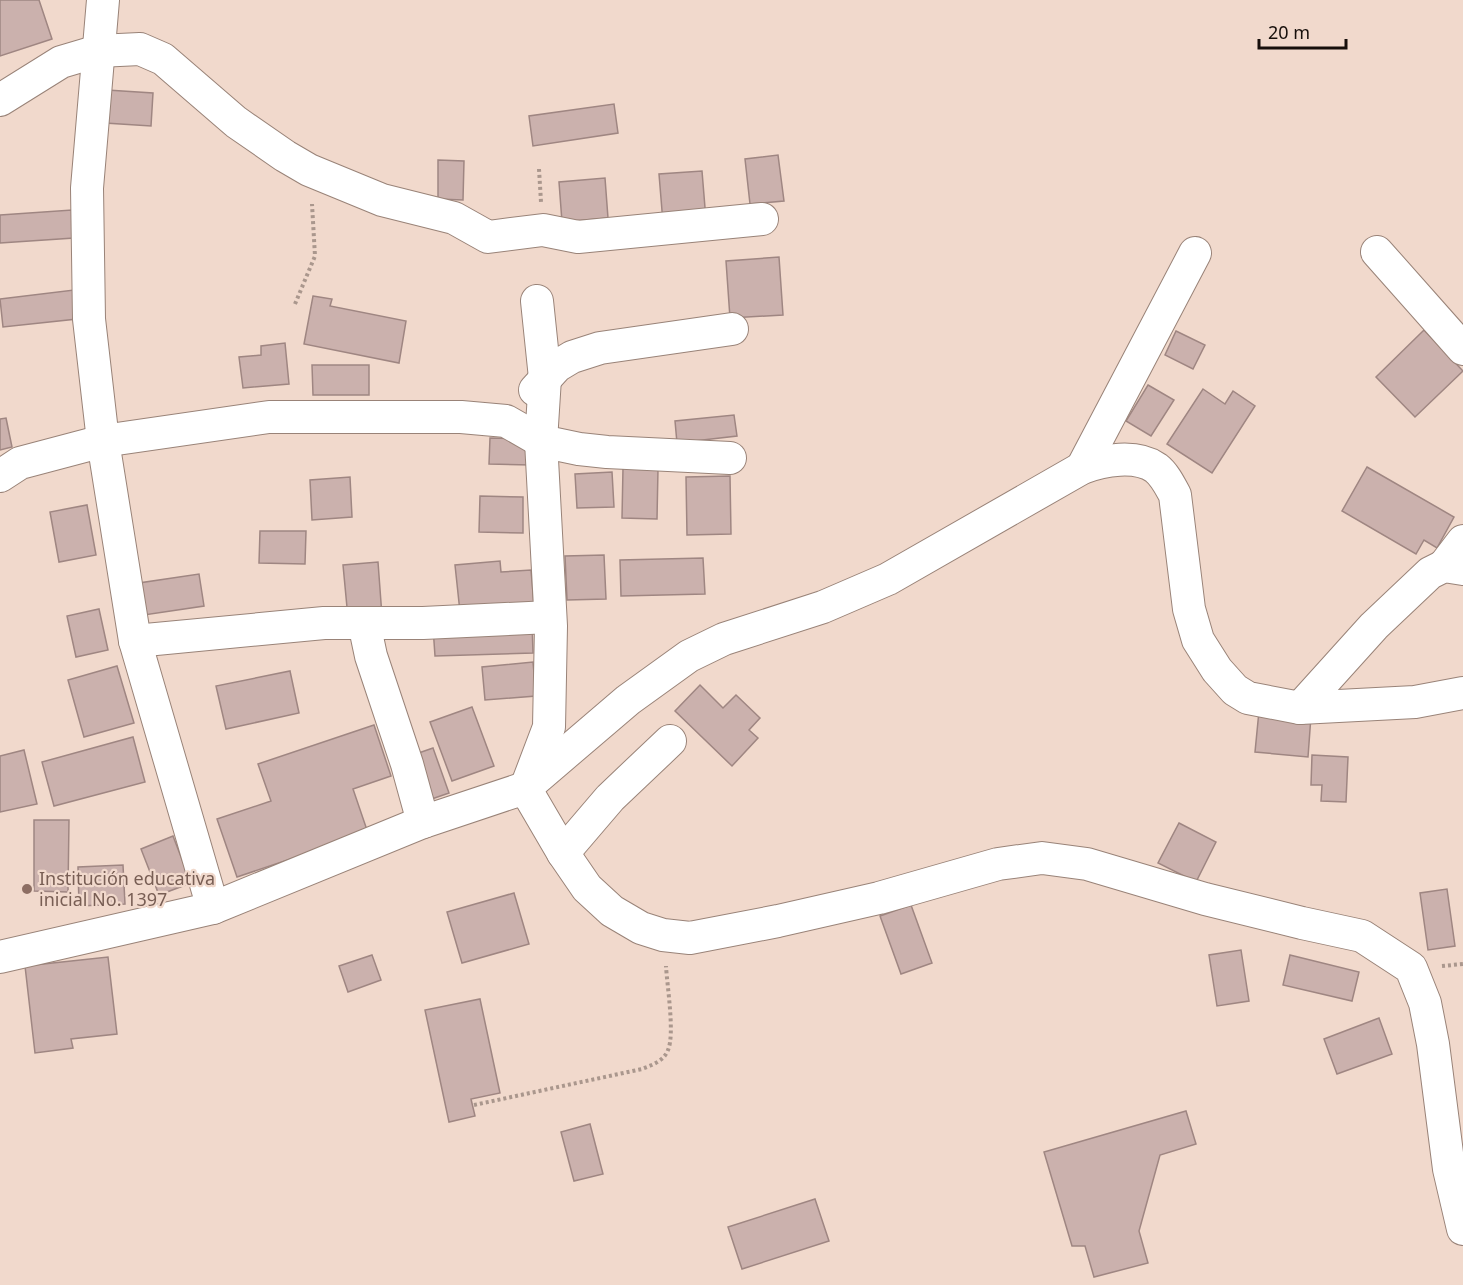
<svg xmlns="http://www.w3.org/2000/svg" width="1463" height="1285" font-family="'Noto Sans',sans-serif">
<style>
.building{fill:#cbb1ad;stroke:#9f8682;stroke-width:1.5}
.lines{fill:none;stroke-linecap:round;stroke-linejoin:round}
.minor-casing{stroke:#998378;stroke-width:34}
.path{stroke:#aa978d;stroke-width:4;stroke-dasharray:3 3;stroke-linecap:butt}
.minor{stroke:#fff;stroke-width:32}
.education-dot{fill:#8d6e63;stroke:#f1d9cc;stroke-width:2}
.labels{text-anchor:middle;stroke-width:4.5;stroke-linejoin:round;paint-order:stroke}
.education-label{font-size:18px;fill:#785e54;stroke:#f1d9cc;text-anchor:start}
</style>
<rect width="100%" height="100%" fill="#f1d9cc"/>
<g class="building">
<polygon points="0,0 39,0 52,39 0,56"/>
<polygon points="107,90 153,93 151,126 105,123"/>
<polygon points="614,104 618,133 533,146 529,116"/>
<polygon points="778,155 784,201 750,204 745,159"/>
<polygon points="438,160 464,161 463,200 438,199"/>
<polygon points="702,171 706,220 663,223 659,174"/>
<polygon points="605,178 608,218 562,222 559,182"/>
<polygon points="72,210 74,238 0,243 0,215"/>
<polygon points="779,257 783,315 730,318 726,261"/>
<polygon points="74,290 77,319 3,327 0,299"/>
<polygon points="313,296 332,299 330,306 406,321 399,363 304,344"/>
<polygon points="1424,330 1463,371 1415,417 1376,377"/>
<polygon points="1176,331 1205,345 1193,369 1165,355"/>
<polygon points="285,343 289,384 243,388 239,357 261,355 261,346"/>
<polygon points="312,365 369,365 369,395 313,395"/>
<polygon points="1148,385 1174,400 1151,436 1126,421"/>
<polygon points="1203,389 1225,404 1233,391 1255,406 1212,473 1167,444"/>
<polygon points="734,415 737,436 677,443 675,421"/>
<polygon points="6,418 12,447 0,450 0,419"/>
<polygon points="490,438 531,439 531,465 489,464"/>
<polygon points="1367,467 1454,517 1437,548 1424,540 1416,554 1342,511"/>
<polygon points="623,468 658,469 657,519 622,518"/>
<polygon points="612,472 614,507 577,508 575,474"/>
<polygon points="730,476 731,534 687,535 686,477"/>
<polygon points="350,477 352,517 312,520 310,480"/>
<polygon points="480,496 523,497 523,533 479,532"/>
<polygon points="87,505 96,555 59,562 50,512"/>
<polygon points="260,531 306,531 305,564 259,563"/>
<polygon points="604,555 606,599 567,600 565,556"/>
<polygon points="703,558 705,594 621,596 620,560"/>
<polygon points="500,561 501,572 531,570 534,605 460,612 455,565"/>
<polygon points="378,562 382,616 348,618 343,565"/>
<polygon points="199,574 204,606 144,615 139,583"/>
<polygon points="99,609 108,650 76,657 67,616"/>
<polygon points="532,623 533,653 435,656 433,627"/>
<polygon points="533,662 536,696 485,700 482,667"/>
<polygon points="117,666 134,723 84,737 68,680"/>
<polygon points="290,671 299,713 226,729 216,686"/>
<polygon points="700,685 723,708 736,695 760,718 749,730 758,738 732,766 675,711"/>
<polygon points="472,707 494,766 452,781 430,722"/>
<polygon points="1259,711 1311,716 1308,757 1255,752"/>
<polygon points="374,725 391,776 353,789 368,833 237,877 217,819 271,801 258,764"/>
<polygon points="133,737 145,782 54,806 42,762"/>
<polygon points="433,748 449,793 426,801 410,756"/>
<polygon points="24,750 37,804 0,812 0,756"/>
<polygon points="1312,755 1348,757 1346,802 1321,801 1322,785 1311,785"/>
<polygon points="34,820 69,820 68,892 34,891"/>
<polygon points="1179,823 1216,842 1196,882 1158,863"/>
<polygon points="173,836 191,883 159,895 141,849"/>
<polygon points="123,865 125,904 79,906 78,867"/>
<polygon points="1447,889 1455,946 1428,950 1420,893"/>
<polygon points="514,893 529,944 462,963 447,912"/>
<polygon points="911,905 932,963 901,974 880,916"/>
<polygon points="1241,950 1249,1001 1217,1006 1209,955"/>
<polygon points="372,955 381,980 348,992 339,966"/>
<polygon points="1290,955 1359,972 1352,1001 1283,985"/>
<polygon points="108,957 117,1034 71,1039 73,1048 35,1053 25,966"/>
<polygon points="480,999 500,1093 471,1099 475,1116 449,1122 425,1010"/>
<polygon points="1379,1018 1392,1054 1337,1074 1324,1039"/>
<polygon points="1186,1111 1196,1144 1160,1155 1139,1231 1148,1263 1094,1277 1085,1246 1072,1246 1044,1152"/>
<polygon points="590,1124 603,1174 574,1181 561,1132"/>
<polygon points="815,1199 829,1241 742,1269 728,1227"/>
</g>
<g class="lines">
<defs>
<g id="minor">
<polyline points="103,0 87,188 89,319 103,441 135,641 213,908"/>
<polyline points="0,100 61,62 98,51 140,49 163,59 236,122 285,156 309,170 382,200 454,218 488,237 543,230 578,237 762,219"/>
<polyline points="1377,252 1463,349"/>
<polyline points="535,390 557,366 572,357 600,348 732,329"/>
<polyline points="1082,468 1195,253"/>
<polyline points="0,476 20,463 103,441 269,417 461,417 506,421 541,441 579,449 607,452 730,458"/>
<polyline points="1444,566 1463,541"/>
<polyline points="364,623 371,656 407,764 423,822"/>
<polyline points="135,641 324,623 423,623 550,617"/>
<polyline points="1300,708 1374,626 1430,573 1444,566 1463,569"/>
<polyline points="527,785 549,727 551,626 541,441 545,378 537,301"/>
<path d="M525 788 628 700 689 656 724 639 823 607 888 579 1082 468C1103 460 1136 454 1156 468 1165 475 1170 486 1175 495L1189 609 1198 640 1217 670 1235 690 1248 698 1300 708 1415 702 1463 693"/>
<polyline points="563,853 610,798 670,741"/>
<polyline points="0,957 213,908 423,822 525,788 563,853 587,888 612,911 641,928 663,935 690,938 778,921 879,898 998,864 1042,858 1087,864 1205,899 1302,923 1362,936 1411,968 1425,1003 1433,1044 1449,1169 1463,1229"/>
</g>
</defs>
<use href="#minor" class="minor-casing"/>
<g class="path">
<polyline points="539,169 541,202"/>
<polyline points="295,304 315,256 312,204"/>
<polyline points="1442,966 1463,964"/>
<path d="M474 1105 642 1069C652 1065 664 1061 668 1050 675 1034 667 985 666 966"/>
</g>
<use href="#minor" class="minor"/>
</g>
<circle class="education-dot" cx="27" cy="889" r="6"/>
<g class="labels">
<g class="education-label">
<text x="39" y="885">Institución educativa<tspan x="39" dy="21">inicial No. 1397</tspan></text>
</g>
</g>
<path d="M1259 39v9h87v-9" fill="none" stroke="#170f0b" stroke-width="3"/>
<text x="1268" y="39" font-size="18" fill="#170f0b" stroke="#f1d9cc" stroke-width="4.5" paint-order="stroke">20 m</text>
</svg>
